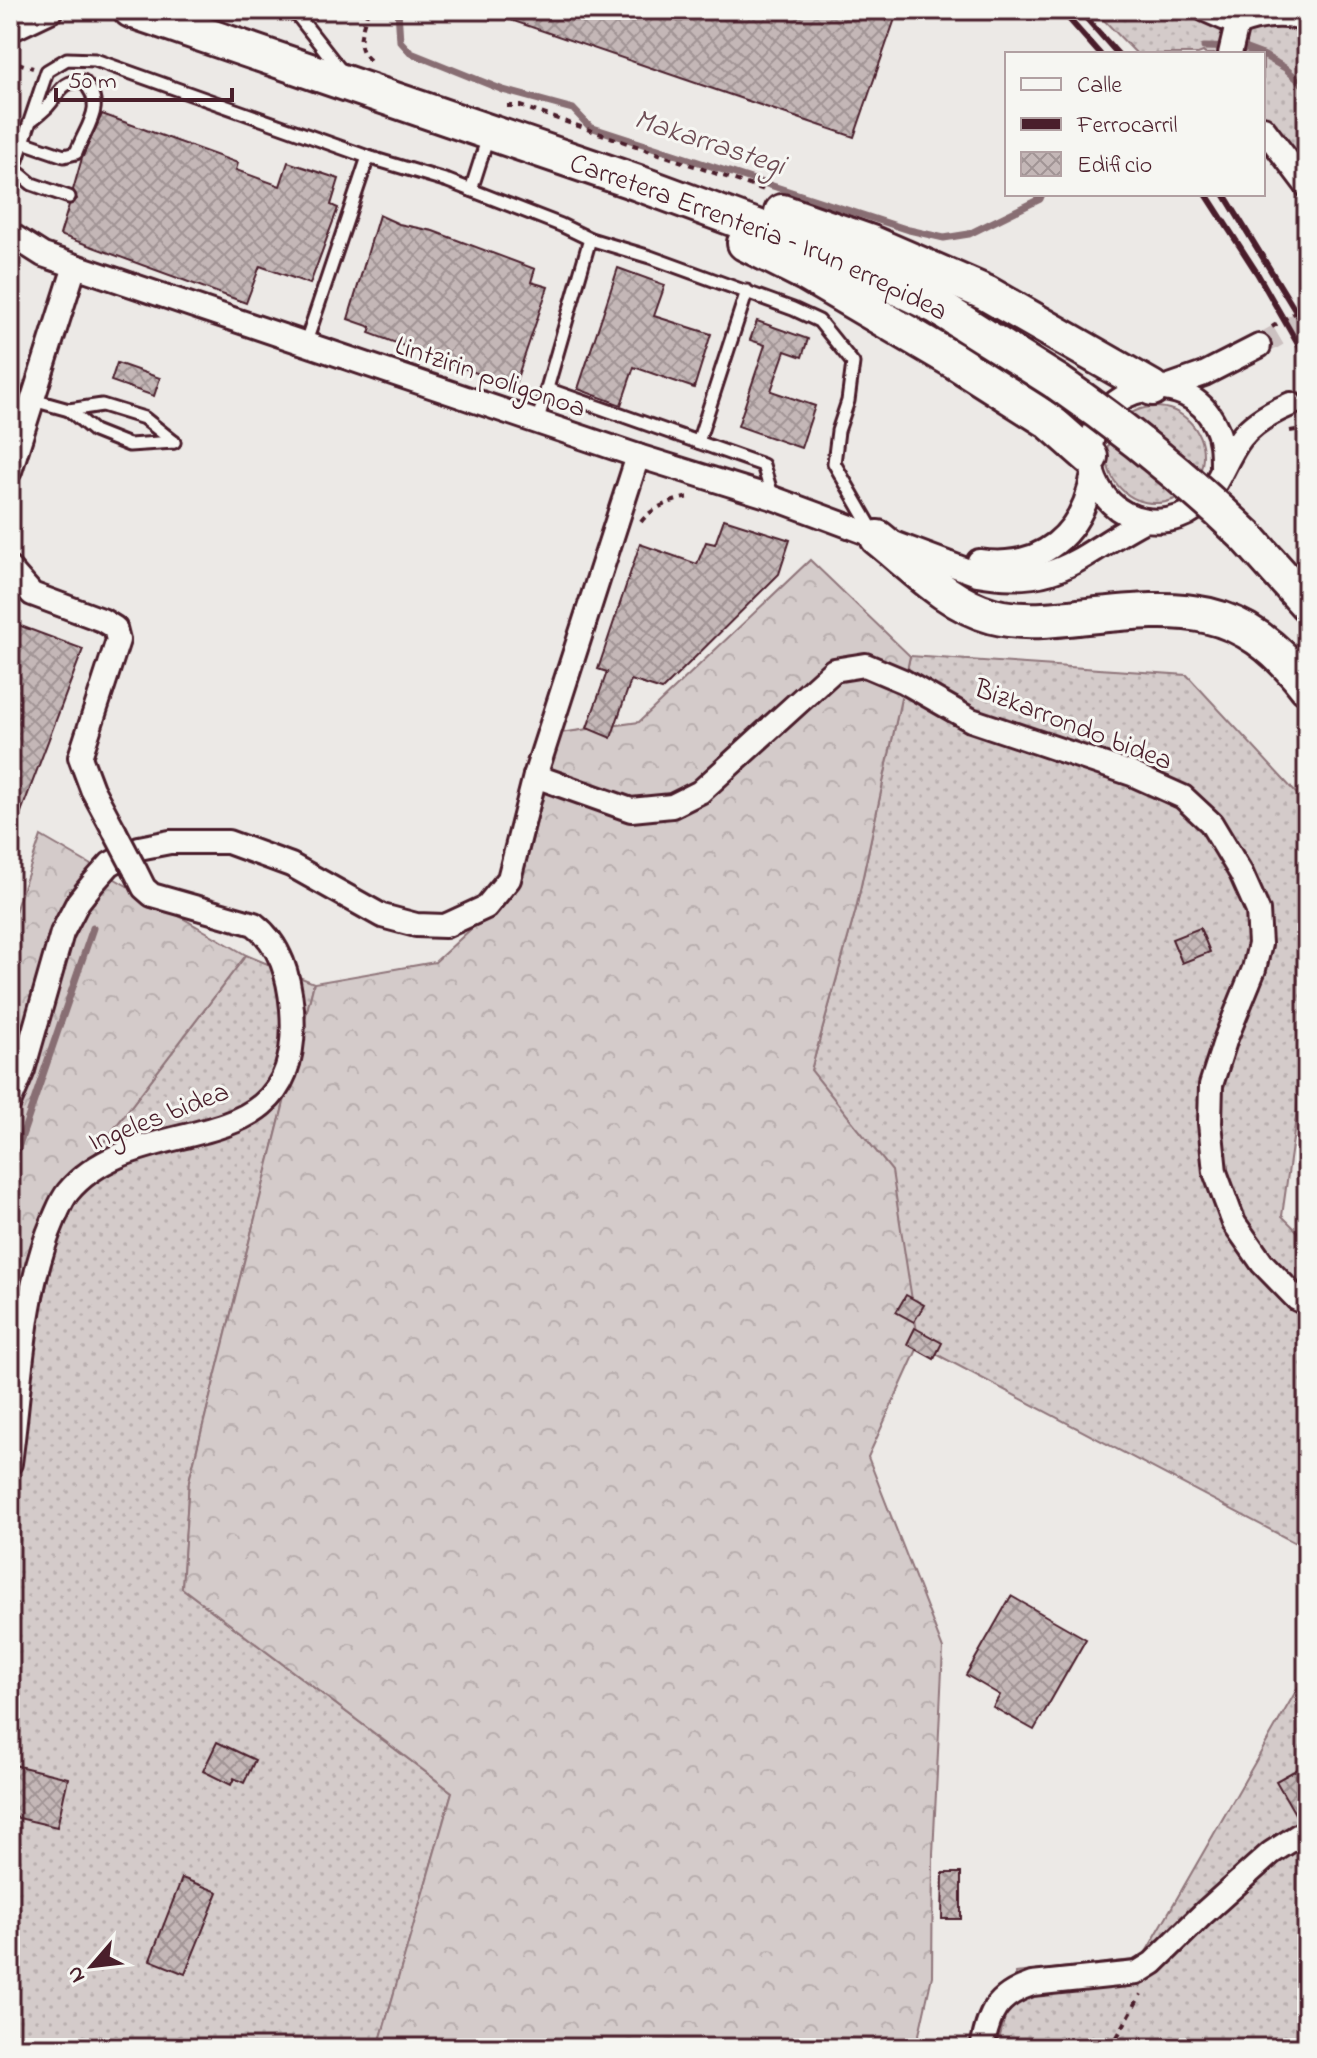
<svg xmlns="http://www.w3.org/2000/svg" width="1317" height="2058" font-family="'Indie Flower',sans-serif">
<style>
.grass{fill:url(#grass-dots);stroke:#8f757a;stroke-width:2}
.forest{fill:url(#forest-crowns);stroke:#8f757a;stroke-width:2}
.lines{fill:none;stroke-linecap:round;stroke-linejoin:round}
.stream{stroke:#886e73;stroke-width:7}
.building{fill:url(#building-cross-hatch);stroke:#4a1f2b;stroke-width:2}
.minor-tunnel{stroke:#ccc1c1;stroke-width:22;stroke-dasharray:22 11;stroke-linecap:butt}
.service-casing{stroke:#4a1f2b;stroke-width:17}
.minor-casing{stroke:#4a1f2b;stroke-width:28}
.primary-casing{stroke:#4a1f2b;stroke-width:40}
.path{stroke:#4a1f2b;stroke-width:4;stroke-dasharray:6 6;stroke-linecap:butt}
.service{stroke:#f6f6f2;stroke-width:11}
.minor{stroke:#f6f6f2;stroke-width:22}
.primary{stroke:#f6f6f2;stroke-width:34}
.rail{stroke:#4a1f2b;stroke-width:6}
.minor-bridge-casing{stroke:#4a1f2b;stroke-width:28;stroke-linecap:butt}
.primary-bridge-casing{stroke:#4a1f2b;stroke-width:40;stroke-linecap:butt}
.minor-bridge{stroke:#f6f6f2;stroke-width:22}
.primary-bridge{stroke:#f6f6f2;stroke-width:34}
.labels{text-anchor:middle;stroke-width:6;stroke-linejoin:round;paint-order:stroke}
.street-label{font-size:28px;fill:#4a1f2b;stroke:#f6f6f2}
.water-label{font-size:30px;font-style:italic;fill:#6e4d55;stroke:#f6f6f2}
</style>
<defs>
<pattern id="grass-dots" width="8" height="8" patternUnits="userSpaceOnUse" patternTransform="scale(2)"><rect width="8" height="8" fill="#d4cbca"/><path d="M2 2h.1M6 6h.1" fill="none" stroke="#b8aeae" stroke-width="1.8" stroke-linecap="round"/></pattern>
<pattern id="forest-crowns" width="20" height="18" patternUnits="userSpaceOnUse" patternTransform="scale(2)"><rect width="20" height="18" fill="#d4cbca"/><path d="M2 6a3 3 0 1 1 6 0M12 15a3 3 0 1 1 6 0" fill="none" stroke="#b8aeae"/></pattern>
<pattern id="building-cross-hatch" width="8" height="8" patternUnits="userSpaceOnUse" patternTransform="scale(2)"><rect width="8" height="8" fill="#c4b7b7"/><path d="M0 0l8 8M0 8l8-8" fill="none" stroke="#a19495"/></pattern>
</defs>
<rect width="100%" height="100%" fill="#ece9e6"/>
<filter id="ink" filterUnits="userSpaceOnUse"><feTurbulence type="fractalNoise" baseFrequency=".0125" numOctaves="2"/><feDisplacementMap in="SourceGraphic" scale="16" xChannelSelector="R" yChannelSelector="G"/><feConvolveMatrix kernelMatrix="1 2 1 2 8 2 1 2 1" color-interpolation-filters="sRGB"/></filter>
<g filter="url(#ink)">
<g class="grass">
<polygon points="1094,10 1307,10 1307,200 1263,137 1263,54 1205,54 1203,52 1198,54 1137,54"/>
<circle cx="1155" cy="455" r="48"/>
<polygon points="910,656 1187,675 1307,805 1307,1002 1304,1061 1282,1216 1307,1241 1307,1549 919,1345 811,1070 856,909"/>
<polygon points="246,955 314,983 189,1481 182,1588 452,1792 378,2048 10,2048 10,1431 72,1184"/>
<polygon points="1307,1672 1307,2048 997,2048 1016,1973 1142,1959"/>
</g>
<g class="forest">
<polygon points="810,560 910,656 856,909 811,1070 892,1171 919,1345 868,1457 943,1649 933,1854 932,1976 916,2048 378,2048 452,1792 182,1588 189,1481 314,983 435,962 521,883 560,733 639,722"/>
<polygon points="41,836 246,955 72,1184 10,1431 10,926"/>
</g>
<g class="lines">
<g class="stream">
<polyline points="398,10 400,41 411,53 503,90 573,109 590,127 909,230 944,238 969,234 1040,199 1042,194"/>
<polyline points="1204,47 1244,48 1260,54"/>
<polyline points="1263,55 1285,68 1307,88"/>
<polyline points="10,1171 93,928"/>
</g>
</g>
<g class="building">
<polygon points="490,10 898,10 854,137 490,13"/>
<polygon points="102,114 238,163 236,170 280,186 288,162 339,179 331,205 338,208 310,284 260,266 246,303 60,235 69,205 77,199 73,190 82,158"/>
<polygon points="379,215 399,224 433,231 535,269 531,282 548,287 514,387 369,333 371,327 348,319"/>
<polygon points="618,268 665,285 654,316 711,334 694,388 634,367 621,405 578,389"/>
<polygon points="757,321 808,339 802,357 785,351 771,391 815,406 801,448 738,426 765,345 750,340"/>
<polygon points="117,363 160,378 154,396 111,381"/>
<polygon points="724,519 790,540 779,574 662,690 631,680 611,738 587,728 607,672 598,669 640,544 697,564 706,542 715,544"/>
<polygon points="10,622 83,649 12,836 10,836"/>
<polygon points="1200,928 1210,952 1182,963 1172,939"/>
<polygon points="906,1295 924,1305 914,1322 896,1312"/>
<polygon points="915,1328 942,1343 934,1359 907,1344"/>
<polygon points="1011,1596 1086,1639 1034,1730 993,1707 1000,1695 966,1675"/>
<polygon points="217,1742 255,1760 244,1783 234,1778 231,1785 203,1771"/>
<polygon points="10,1764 68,1778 57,1827 10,1816"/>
<polygon points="1307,1764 1307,1816 1298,1819 1276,1781"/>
<polygon points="943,1873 961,1873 961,1919 942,1919"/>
<polygon points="182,1878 218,1892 185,1974 150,1960"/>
</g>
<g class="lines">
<g class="minor-tunnel">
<polyline points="1259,346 1307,318"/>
<polyline points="1291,404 1307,401"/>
</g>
<defs>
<g id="service">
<polyline points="280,10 298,16 342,72"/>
<path d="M23 142 64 156 76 153C87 124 107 106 83 81 61 81 61 91 48 106 44 110 38 115 33 119"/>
<polyline points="14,169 32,184 69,197"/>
<polyline points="10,172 14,169 47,71 67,59 95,60 368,157 448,181 561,225 590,239 650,257 793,309 819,321 853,363 848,401 838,431 834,463 875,534"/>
<polyline points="471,190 488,137"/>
<polyline points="306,342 368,157"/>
<polyline points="547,389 763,465 773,498"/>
<polyline points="33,400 69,410 102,405 144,418 174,442"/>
<polyline points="69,410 94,431 129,445 174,442"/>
<polyline points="537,423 590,239"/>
<polyline points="698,442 747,291"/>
</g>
<g id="minor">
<path d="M1205 10 1237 24C1258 16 1286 12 1307 21"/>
<polyline points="10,30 52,10"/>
<polyline points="1230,54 1237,24"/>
<polyline points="1263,128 1307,186"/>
<path d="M10 234 43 255 638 456 773 498 977 574C1061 589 1079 554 1145 520"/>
<polyline points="1164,388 1204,374 1259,346"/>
<path d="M1222 466C1222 452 1222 438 1215 425 1187 366 1097 383 1091 447 1089 468 1096 488 1111 503 1128 520 1156 525 1179 517 1215 505 1220 465 1241 438 1253 422 1272 412 1291 404"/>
<polyline points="10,471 75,266"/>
<path d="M979 561C1042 570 1083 534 1093 473"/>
<polyline points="10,569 32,594 102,620 115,628 118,640 80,757 92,789 115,832"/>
<polyline points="535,776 631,810 672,806 700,792 834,670 865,665 903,681 971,720 1132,774 1183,797 1211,823 1241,873 1258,911 1260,944 1254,969 1226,1038 1211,1085 1210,1123 1215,1172 1234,1223 1262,1263 1297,1299 1307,1304"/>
<polyline points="10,1101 23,1070 62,933 78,902 93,883 110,864 139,848 170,842 228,842 291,865 382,916 416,925 445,926 486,907 509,879 535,776 638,456"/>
<path d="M10 1463C21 1384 22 1292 54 1219 58 1210 62 1199 68 1192 140 1105 305 1172 292 1009 289 976 281 945 254 924L152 895 144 888 135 870"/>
<path d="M982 2048C989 2013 996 1996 1032 1984L1137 1973 1153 1963 1204 1913 1271 1853 1307 1830"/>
</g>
<g id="primary">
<path id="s1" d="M131 10 638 183 819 250 938 307 1057 382"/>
<polyline points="782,212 871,243 986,293 1152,388"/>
<polyline points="745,243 805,273 953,360 1049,421 1090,457"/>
<polyline points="1247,537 1307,604"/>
<path d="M878 538C913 566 948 604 993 616 1021 623 1049 620 1078 617 1178 607 1239 598 1307 687"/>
</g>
</defs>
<use href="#service" class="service-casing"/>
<use href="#minor" class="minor-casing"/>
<use href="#primary" class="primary-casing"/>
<g class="path">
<path d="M368 10C363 28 353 47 370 60"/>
<polyline points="18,63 33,68"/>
<polyline points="507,106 520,106 764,190"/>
<polyline points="1272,327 1307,305"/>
<polyline points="1290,431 1307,428"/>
<path d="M641 522C652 507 671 501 689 497"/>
<polyline points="1111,2048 1141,1994"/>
</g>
<use href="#service" class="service"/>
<use href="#minor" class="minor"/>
<use href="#primary" class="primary"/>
<g class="rail">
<polyline points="1061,10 1100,54"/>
<polyline points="1079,10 1118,54"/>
<polyline points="1206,194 1257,273 1307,360"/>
<polyline points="1224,194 1307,330"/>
</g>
<defs>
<polyline id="minor-bridge" points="115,832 135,870"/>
<path id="primary-bridge" d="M1057 382C1125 429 1188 480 1247 537"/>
</defs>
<use href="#minor-bridge" class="minor-bridge-casing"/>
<use href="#primary-bridge" class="primary-bridge-casing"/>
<use href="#minor-bridge" class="minor-bridge"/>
<use href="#primary-bridge" class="primary-bridge"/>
</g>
</g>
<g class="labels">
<g class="street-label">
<text dy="10" stroke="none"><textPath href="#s1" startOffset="668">Carretera Errenteria – Irun errepidea</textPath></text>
<text transform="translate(491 375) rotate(19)" y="10">Lintzirin poligonoa</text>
<text transform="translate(1074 723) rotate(21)" y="10">Bizkarrondo bidea</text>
<text transform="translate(158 1115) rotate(-21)" y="10">Ingeles bidea</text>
</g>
<g class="water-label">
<text transform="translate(710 141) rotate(18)" y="10">Makarrastegi</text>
</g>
</g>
<rect width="1317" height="2058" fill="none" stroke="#f6f6f2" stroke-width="40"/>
<rect x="20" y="20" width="1277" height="2018" fill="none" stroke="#4a1f2b" stroke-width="3" filter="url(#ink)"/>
<rect x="1005" y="52" width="260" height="144" fill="#f6f6f2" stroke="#b1a0a2" stroke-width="2"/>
<rect x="1021" y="78" width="40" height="12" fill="#f6f6f2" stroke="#b1a0a2" stroke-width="2"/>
<text x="1077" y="92" font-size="24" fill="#4a1f2b">Calle</text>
<rect x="1021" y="118" width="40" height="12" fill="#4a1f2b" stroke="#b1a0a2" stroke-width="2"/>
<text x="1077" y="132" font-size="24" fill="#4a1f2b">Ferrocarril</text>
<rect x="1021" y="152" width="40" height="24" fill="url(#building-cross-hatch)" stroke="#b1a0a2" stroke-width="2"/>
<text x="1077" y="172" font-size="24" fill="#4a1f2b">Edificio</text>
<g transform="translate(92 1966) rotate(242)" stroke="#f6f6f2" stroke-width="6" paint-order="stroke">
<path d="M0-6L14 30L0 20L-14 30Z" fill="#4a1f2b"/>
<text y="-12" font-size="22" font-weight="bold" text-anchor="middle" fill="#4a1f2b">N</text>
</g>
<path d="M56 88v12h176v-12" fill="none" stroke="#4a1f2b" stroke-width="4"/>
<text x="68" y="88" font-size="24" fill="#4a1f2b" stroke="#f6f6f2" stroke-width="6" paint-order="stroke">50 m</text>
</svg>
